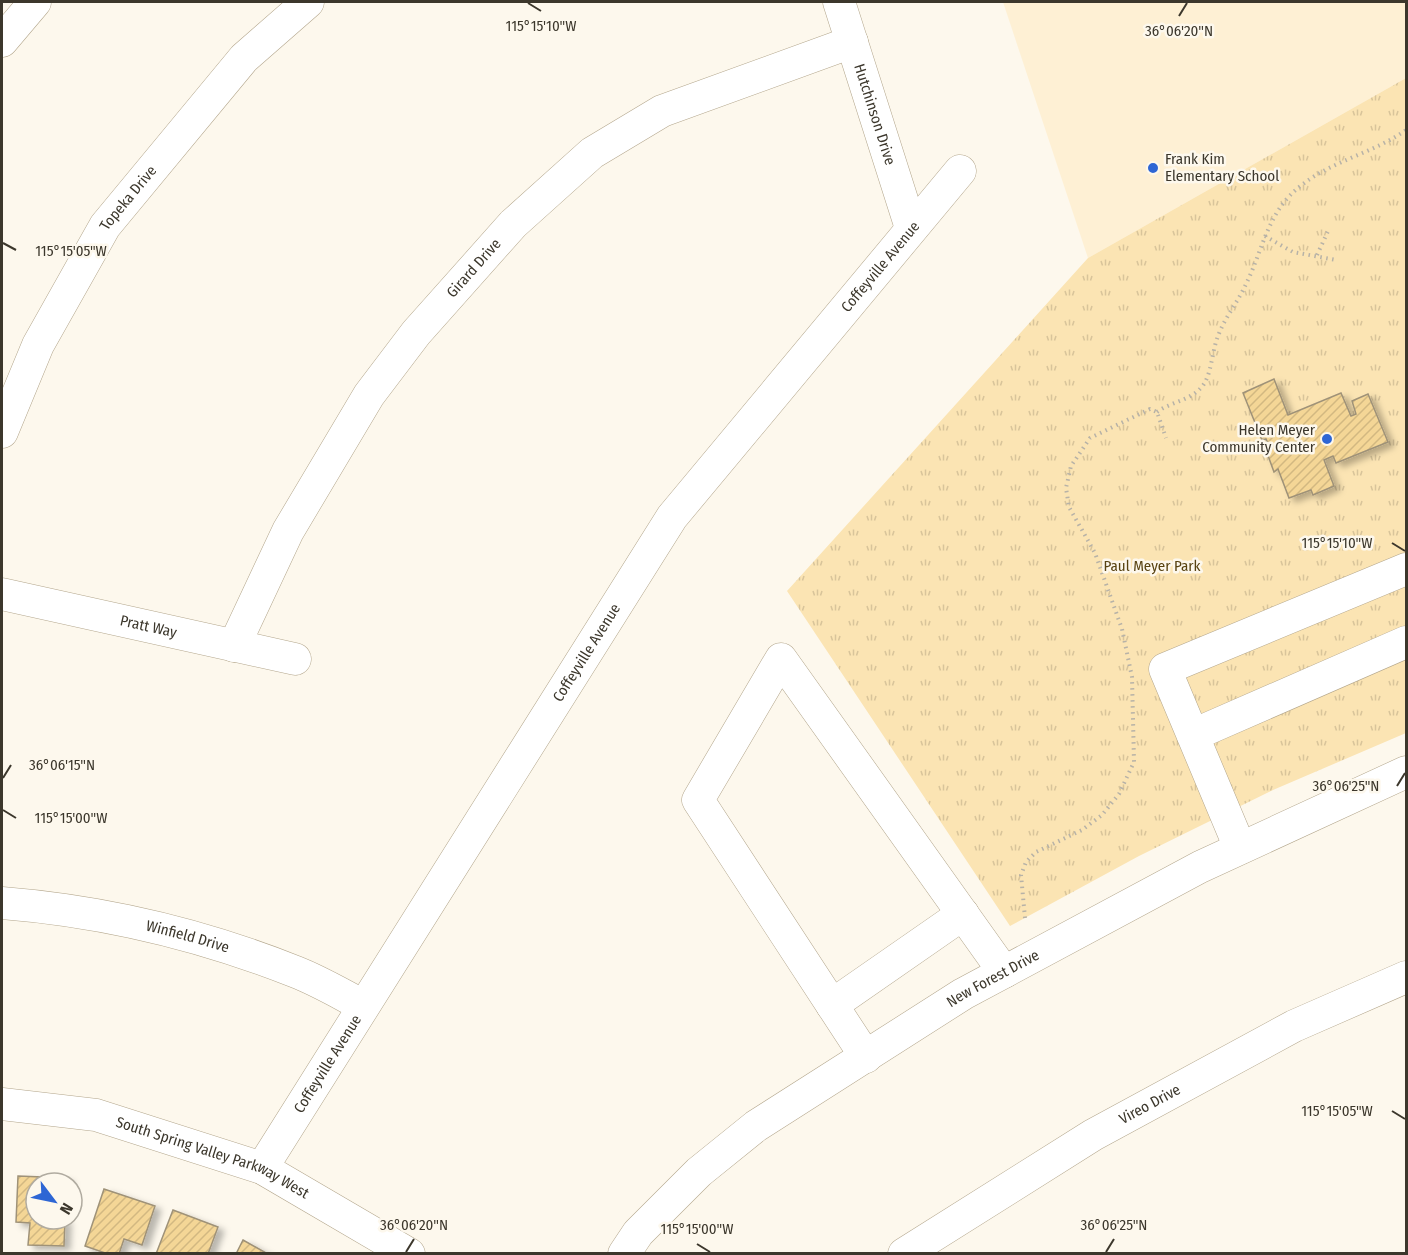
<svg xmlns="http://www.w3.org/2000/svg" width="1408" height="1255" font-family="'Fira Sans Condensed',sans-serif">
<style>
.built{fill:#fef0d4}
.park{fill:url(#park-tufts)}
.building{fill:url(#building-hatch);stroke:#9f9278;stroke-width:1.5;filter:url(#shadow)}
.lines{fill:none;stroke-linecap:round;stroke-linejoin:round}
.minor-casing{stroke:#b3a68c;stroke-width:33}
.path{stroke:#b7b2a7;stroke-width:4;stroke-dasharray:1.5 4.5;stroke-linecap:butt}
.minor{stroke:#fff;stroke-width:32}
.ticks{fill:none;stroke:#3c372c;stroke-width:2}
.poi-dot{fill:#2e66d4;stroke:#fdf8ed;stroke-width:2}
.labels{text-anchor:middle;stroke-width:5;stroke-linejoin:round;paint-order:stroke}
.street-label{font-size:15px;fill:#3c372c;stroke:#fdf8ed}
.poi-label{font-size:15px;fill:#3c372c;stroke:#fdf8ed;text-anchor:start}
.park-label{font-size:15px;fill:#584312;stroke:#fdf8ed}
.ticks-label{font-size:15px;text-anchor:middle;fill:#3c372c;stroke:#fdf8ed;stroke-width:5;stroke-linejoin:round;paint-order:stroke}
</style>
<defs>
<pattern id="park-tufts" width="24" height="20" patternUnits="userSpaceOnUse" patternTransform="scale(1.5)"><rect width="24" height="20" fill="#fbe4b3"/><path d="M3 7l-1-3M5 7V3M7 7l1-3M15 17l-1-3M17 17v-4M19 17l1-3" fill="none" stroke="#d8c49a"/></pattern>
<pattern id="building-hatch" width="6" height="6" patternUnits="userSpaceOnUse" patternTransform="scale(1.5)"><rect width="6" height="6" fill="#f4d696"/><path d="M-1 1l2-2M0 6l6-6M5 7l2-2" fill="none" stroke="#d2b881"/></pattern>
<filter id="shadow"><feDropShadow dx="6" dy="4" stdDeviation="3" flood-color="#0004"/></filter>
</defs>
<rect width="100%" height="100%" fill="#fdf8ed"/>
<polygon class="built" points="1003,2 1406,2 1406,78 1088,258"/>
<polygon class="park" points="1406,78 1406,733 1273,790 1139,856 1010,926 787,591 1088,258"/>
<g class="building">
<polygon points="1274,379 1288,415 1341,393 1351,416 1356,414 1352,401 1368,394 1388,442 1336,463 1333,456 1324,460 1334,486 1313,495 1311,490 1289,498 1278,469 1274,472 1266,450 1270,448 1266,439 1262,440 1243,393"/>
<polygon points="18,1176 67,1178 67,1183 36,1183 36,1219 65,1219 64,1246 28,1245 30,1223 16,1222"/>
<polygon points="104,1189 155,1206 142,1245 124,1239 119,1254 108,1254 85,1246"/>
<polygon points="173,1210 218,1227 208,1254 156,1254"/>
<polygon points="243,1240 268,1254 236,1254"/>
</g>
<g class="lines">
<defs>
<g id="minor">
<path id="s1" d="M839 2 911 228"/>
<polyline points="2,41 35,2"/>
<path id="s2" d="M2 432 38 345 105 226 244 58 308 2"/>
<path id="s3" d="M2 594 295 659"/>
<path id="s4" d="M234 646 288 531 369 395 416 333 513 224 592 153 662 111 852 42"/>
<polyline points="1193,735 1406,642"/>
<polyline points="1240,848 1165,669 1406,569"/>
<path id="s5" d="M2 903C102 911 203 935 296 972 319 981 341 994 362 1005"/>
<polyline points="832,1005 963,914"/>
<polyline points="866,1057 698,800 781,659 1004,972"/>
<path id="s6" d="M2 1104 96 1115 262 1168 409 1254"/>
<path id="s7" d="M262 1168 672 517 960 171"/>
<path id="s8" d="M624 1254 638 1233 699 1172 756 1126 963 994 1200 867 1406 772"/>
<path id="s9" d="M904 1254 1093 1135 1294 1026 1406 977"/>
</g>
</defs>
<use href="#minor" class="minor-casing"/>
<g class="path">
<polyline points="1265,236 1293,252 1336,260"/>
<polyline points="1317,255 1329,229"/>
<path d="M1157 412C1172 401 1192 401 1204 384 1212 371 1212 351 1218 336 1225 317 1238 302 1246 284 1260 256 1265 226 1285 201 1317 163 1368 157 1406 130"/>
<polyline points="1025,918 1021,875 1026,862 1036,852 1082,830 1102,815 1119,794 1134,762 1132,677 1122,629 1095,553 1069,507 1066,488 1071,466 1090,438 1150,409 1157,412 1166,438"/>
</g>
<use href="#minor" class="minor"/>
</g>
<path class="ticks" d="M528 3 541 11M1179 16 1187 3M3 243 16 250M1392 543 1405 551M3 778 11 765M1397 786 1405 773M3 810 16 818M1392 1111 1405 1119M697 1244 710 1252M406 1252 414 1239M1106 1252 1114 1239"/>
<g class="poi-dot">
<circle cx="1153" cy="168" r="6"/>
<circle cx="1327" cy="439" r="6"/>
</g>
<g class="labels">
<g class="street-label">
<text dy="5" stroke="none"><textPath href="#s1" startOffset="118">Hutchinson Drive</textPath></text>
<text dy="5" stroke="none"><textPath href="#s2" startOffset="267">Topeka Drive</textPath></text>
<text dy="5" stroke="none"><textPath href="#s7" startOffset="1095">Coffeyville Avenue</textPath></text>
<text dy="5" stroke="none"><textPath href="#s4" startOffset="450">Girard Drive</textPath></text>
<text dy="5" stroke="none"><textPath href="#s3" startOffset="150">Pratt Way</textPath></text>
<text dy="5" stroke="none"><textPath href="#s7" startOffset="609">Coffeyville Avenue</textPath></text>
<text dy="5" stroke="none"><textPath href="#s5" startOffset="189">Winfield Drive</textPath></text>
<text dy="5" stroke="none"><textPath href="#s8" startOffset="464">New Forest Drive</textPath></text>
<text dy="5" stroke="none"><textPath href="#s7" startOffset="123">Coffeyville Avenue</textPath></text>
<text dy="5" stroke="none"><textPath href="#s9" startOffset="288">Vireo Drive</textPath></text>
<text dy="5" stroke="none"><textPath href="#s6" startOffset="219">South Spring Valley Parkway West</textPath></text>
</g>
<g class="poi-label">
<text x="1165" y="164">Frank Kim<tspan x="1165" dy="17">Elementary School</tspan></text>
<text x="1315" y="435" text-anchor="end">Helen Meyer<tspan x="1315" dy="17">Community Center</tspan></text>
</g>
<g class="park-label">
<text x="1152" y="571">Paul Meyer Park</text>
</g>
</g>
<g class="ticks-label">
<text x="541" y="31">115°15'10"W</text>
<text x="1179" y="36">36°06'20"N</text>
<text x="71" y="256">115°15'05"W</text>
<text x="1337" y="548">115°15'10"W</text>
<text x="62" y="770">36°06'15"N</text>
<text x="1346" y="791">36°06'25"N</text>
<text x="71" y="823">115°15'00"W</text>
<text x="1337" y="1116">115°15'05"W</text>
<text x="414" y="1230">36°06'20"N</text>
<text x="1114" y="1230">36°06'25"N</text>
<text x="697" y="1234">115°15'00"W</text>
</g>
<rect width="1408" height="1255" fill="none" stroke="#3c372c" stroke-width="6"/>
<g transform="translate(54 1201) rotate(122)"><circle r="28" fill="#fdf8ed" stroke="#b0aba0" stroke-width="1.5"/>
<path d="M0-4.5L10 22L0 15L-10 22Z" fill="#2e66d4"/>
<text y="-9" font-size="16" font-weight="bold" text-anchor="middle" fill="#3c372c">N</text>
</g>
</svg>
